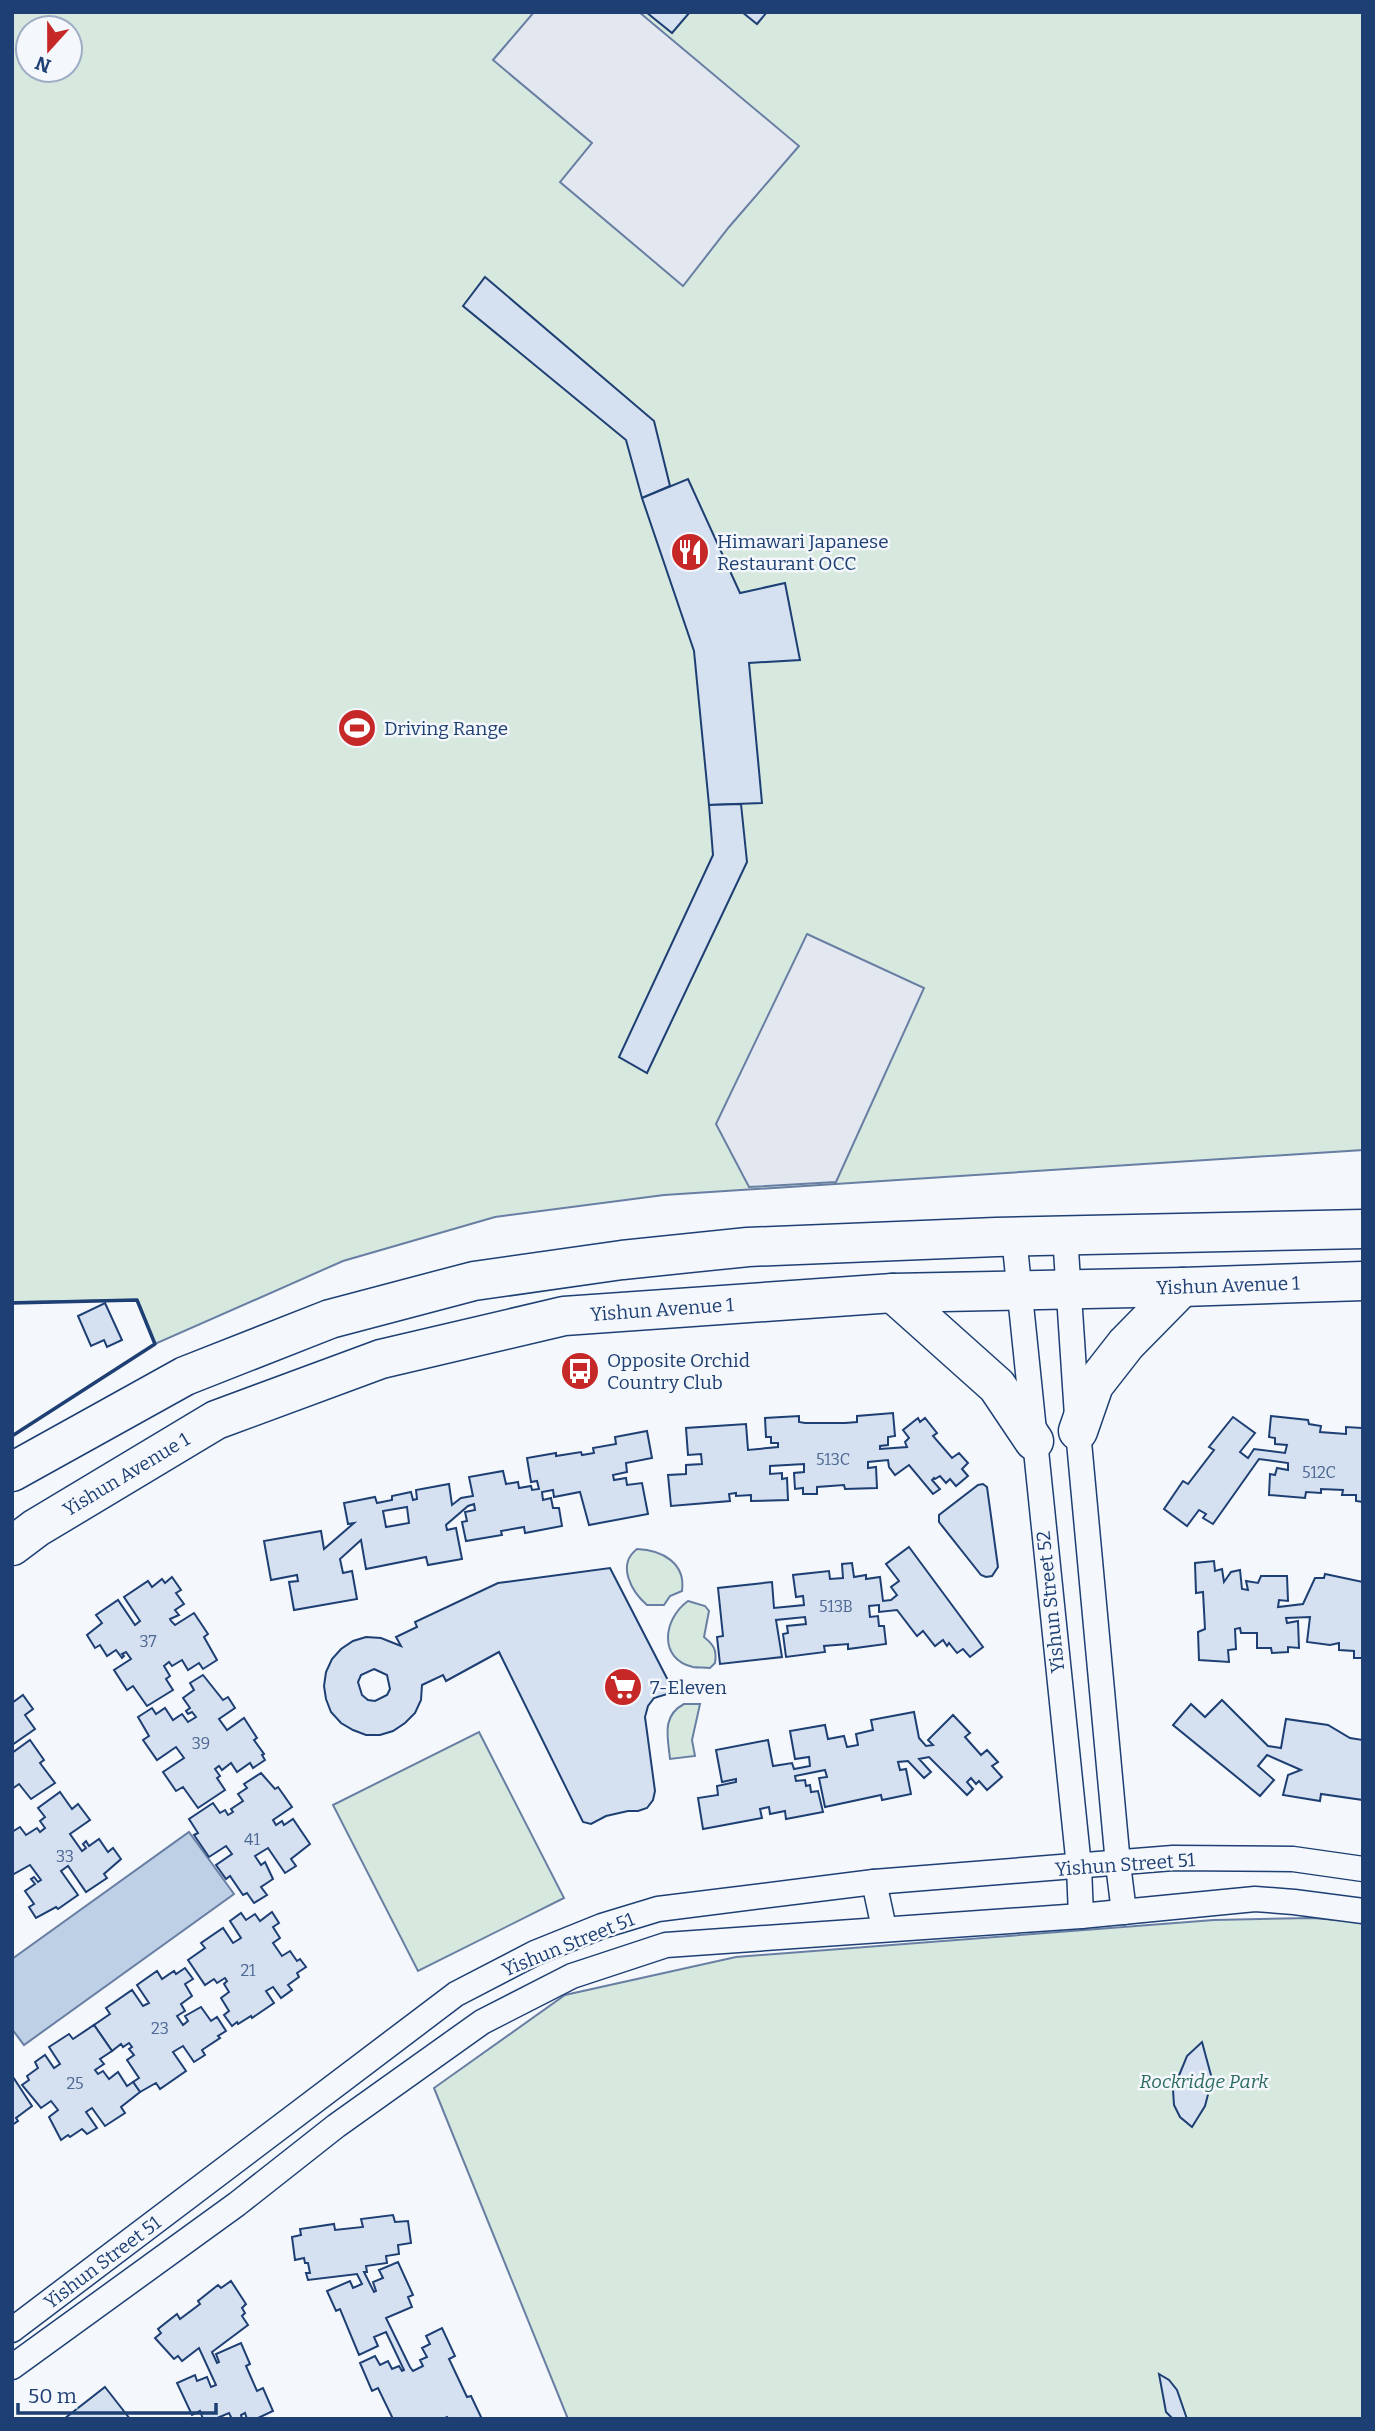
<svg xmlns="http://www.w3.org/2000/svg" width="1375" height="2431" font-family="Bitter,serif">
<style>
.green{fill:#d7e8df;stroke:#687fa3;stroke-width:2;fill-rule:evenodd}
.parking{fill:#e3e8f0;stroke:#687fa3;stroke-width:2}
.water{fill:#bed0e5;stroke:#687fa3;stroke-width:2}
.building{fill:#d5e0f0;stroke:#1d3f73;stroke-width:2;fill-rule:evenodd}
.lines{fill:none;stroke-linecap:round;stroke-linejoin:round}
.minor-casing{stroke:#1d3f73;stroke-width:27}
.primary-casing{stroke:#1d3f73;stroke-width:41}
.minor{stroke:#f4f7fb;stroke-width:24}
.primary{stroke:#f4f7fb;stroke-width:38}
.wall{stroke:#1d3f73;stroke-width:3.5}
.labels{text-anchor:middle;stroke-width:5;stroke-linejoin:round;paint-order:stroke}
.number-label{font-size:16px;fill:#4b6792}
.poi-label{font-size:19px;fill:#1d3f73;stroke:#f4f7fb;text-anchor:start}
.street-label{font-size:19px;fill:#1d3f73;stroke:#f4f7fb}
.park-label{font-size:19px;font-style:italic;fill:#2c6c60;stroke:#f4f7fb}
</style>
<rect width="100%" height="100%" fill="#f4f7fb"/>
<g class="green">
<path d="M12 12H1363V1150L664 1195 495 1217 343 1261 155 1344 137 1300 12 1302ZM28 28H70V70H28Z"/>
<path d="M637 1549C662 1550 686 1563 682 1591L670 1596 664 1605H647C632 1592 616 1565 637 1549Z"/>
<path d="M688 1601 705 1606 709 1611 704 1637C714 1645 717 1650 715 1663L710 1668C705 1667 698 1668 693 1667 658 1659 663 1619 688 1601Z"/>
<path d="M684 1704H700L692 1740 695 1756 670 1759C668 1738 661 1716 684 1704Z"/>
<polygon points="479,1732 564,1898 418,1971 333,1805"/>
<polygon points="1312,1918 1363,1922 1363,2419 568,2419 434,2088 565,1995 736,1957 1214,1920"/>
</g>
<g class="parking">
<polygon points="534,12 639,12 799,146 729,227 683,286 560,182 592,143 493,60"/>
<polygon points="807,934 924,988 836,1182 749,1187 716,1124"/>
</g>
<polygon class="water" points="189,1832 234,1894 24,2045 12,2029 12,1959"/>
<g class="building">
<polygon points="646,12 690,12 672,33"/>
<polygon points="742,12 767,12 757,24"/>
<polygon points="485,277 654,421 670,486 642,498 626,440 463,306"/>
<polygon points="688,479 740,593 785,583 800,660 749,663 762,803 709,805 694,651 642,498"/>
<polygon points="741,804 747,862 647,1073 619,1057 713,855 709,805"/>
<polygon points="105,1303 122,1340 107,1347 104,1340 91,1346 78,1316"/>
<polygon points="893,1413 895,1436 888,1437 888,1445 880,1446 880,1449 907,1447 905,1442 909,1438 903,1430 918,1418 920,1422 925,1418 937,1433 933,1436 952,1458 959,1453 968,1463 962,1469 968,1476 956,1486 950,1479 946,1483 940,1476 935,1479 934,1478 932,1480 940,1489 933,1494 909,1465 895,1475 889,1467 888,1460 868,1462 868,1468 876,1467 877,1488 845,1489 844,1485 817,1487 817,1494 803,1494 803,1488 795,1489 794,1473 804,1472 804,1464 770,1466 770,1474 782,1473 782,1479 787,1478 788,1500 751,1501 751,1495 736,1496 736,1493 729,1494 730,1501 671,1506 668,1475 686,1474 686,1465 702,1464 701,1454 688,1455 686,1428 746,1424 748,1450 778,1447 778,1443 771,1443 771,1437 766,1437 765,1418 799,1416 799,1422 805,1423 845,1423 857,1422 857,1416"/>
<polygon points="1271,1416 1308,1420 1309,1424 1321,1426 1320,1432 1346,1434 1346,1427 1362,1428 1363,1423 1363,1502 1356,1501 1356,1495 1342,1495 1343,1490 1321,1489 1321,1493 1306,1492 1305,1498 1269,1495 1270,1474 1275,1475 1277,1468 1288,1470 1288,1463 1259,1459 1213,1524 1203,1518 1206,1514 1199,1510 1187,1526 1164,1509 1183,1481 1188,1484 1214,1450 1209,1447 1233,1417 1255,1433 1240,1452 1248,1458 1254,1449 1285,1453 1287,1445 1275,1444 1275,1438 1269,1437"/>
<path d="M647 1431 652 1458 626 1463 627 1472 613 1475 614 1480 626 1478 627 1485 642 1483 648 1514 589 1525 580 1492 554 1497 553 1490 542 1492 543 1500 551 1498 553 1508H559L562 1526 525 1533 524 1527 501 1531 502 1535 466 1541 462 1522 467 1521 465 1512 475 1510 474 1504 468 1506 446 1525 447 1530 456 1528 462 1559 428 1565 426 1557 366 1569 361 1540 340 1559 343 1573 352 1571 357 1599 294 1610 289 1582 298 1581 297 1575 271 1580 264 1541 321 1531 324 1549 354 1523 348 1524 344 1503 375 1497 377 1503 392 1500V1496L411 1492 413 1500 417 1499 416 1490 449 1484 452 1505 461 1498 473 1496 469 1477 503 1471 506 1484 518 1482 519 1488 531 1486 532 1490 539 1489 537 1481 531 1482 527 1458 556 1453V1456L581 1452 582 1455 594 1453 593 1448 616 1444 615 1437ZM407 1507 409 1523 386 1527 383 1511Z"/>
<polygon points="983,1484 987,1487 998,1567 992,1576 986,1577 981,1575 939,1522 939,1515 978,1485"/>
<polygon points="909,1547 983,1647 970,1657 963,1649 957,1653 949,1643 947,1646 943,1640 935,1646 923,1631 917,1636 897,1610 879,1612 879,1605 869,1606 870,1617 878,1616 879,1626 884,1626 886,1644 848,1649 848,1644 824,1646 825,1652 786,1657 783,1634 788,1633 787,1626 806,1624 805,1617 776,1620 782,1657 720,1664 717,1637 723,1636 718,1588 772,1582 774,1608 804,1605 803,1596 796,1597 793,1575 829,1571 830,1579 843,1578 842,1564 852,1563 854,1577 866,1575 866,1579 880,1577 883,1601 891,1600 897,1595 891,1587 899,1581 886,1564"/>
<polygon points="1214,1561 1215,1571 1222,1569 1224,1582 1231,1572 1240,1570 1242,1589 1248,1590 1246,1581 1258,1583 1261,1576 1287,1576 1288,1601 1279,1600 1278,1607 1303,1604 1315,1578 1324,1578 1325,1574 1363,1582 1363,1658 1354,1658 1354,1651 1339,1650 1339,1643 1330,1645 1307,1642 1310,1617 1286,1618 1287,1623 1298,1621 1299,1648 1288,1647 1288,1652 1272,1653 1271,1648 1257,1648 1257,1633 1241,1633 1240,1628 1235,1629 1236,1649 1228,1650 1229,1662 1199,1660 1198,1632 1205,1629 1203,1592 1196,1593 1195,1563"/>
<path d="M610 1568 674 1692 654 1698 648 1706 645 1717 655 1791 653 1800 647 1808 638 1811H628L606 1816 591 1824 583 1822 499 1652 446 1681 443 1675 422 1685 421 1700 415 1713 405 1723 393 1731 380 1735H366L353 1730 341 1723 331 1712 326 1699 324 1686 326 1672 332 1659 341 1649 353 1641 366 1637 381 1638 401 1646 396 1637 417 1627 415 1622 498 1583ZM374 1669 387 1675 390 1689 387 1695 375 1701 368 1700 362 1695 358 1682 361 1675Z"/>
<polygon points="172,1577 181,1590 176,1593 184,1604 175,1610 179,1615 170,1619 171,1621 175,1625 194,1613 208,1634 204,1637 217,1660 203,1669 199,1663 188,1670 182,1660 172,1666 169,1662 164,1666 170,1676 166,1679 173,1690 147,1706 133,1686 127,1690 114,1670 131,1659 126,1652 122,1654 124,1656 122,1658 116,1650 107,1656 100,1645 95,1648 87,1635 102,1623 96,1615 118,1600 135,1625 140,1621 124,1597 148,1581 152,1587 162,1579 165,1583"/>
<polygon points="203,1675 223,1700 228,1697 235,1708 219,1719 227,1730 244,1718 257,1738 254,1740 264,1754 262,1755 265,1760 253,1768 250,1763 237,1772 231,1763 222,1770 219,1766 215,1769 220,1776 217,1778 225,1790 198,1808 183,1787 176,1791 163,1772 184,1758 176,1747 157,1760 143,1740 149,1736 138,1717 152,1708 156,1714 165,1708 173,1720 182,1714 188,1722 196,1717 192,1712 188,1714 186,1711 190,1708 183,1698 194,1690 190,1683"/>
<polygon points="23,1695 33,1709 25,1715 35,1729 12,1745 12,1703"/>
<polygon points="1222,1700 1268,1746 1281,1748 1286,1719 1328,1725 1350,1738 1363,1740 1363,1800 1321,1794 1320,1801 1283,1795 1288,1775 1301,1770 1267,1755 1258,1766 1274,1780 1260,1796 1173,1725 1191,1704 1205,1717"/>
<polygon points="914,1712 919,1738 926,1746 933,1745 928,1740 953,1715 970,1733 965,1737 981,1755 987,1750 998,1762 992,1766 1002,1777 987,1790 979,1781 976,1784 971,1778 967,1782 973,1789 967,1795 929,1757 919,1759 931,1772 924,1778 908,1761 898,1762 900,1770 906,1769 911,1794 882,1800 881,1795 825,1807 819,1778 827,1777 825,1770 795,1776 796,1781 805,1780 806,1786 810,1785 811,1792 818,1791 823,1812 786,1819 785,1811 770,1814 769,1807 760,1809 762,1818 703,1829 698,1798 718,1795 717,1786 736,1782 736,1779 722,1782 716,1750 768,1740 773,1766 792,1763 794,1769 810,1766 809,1757 795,1759 790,1731 825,1725 828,1739 844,1736 847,1747 858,1745 856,1734 873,1730 871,1720"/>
<polygon points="30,1740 44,1760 40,1763 55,1783 31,1799 19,1784 12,1789 12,1753"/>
<polygon points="261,1773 275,1789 278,1787 292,1807 273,1820 276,1825 282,1821 284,1825 293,1819 310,1844 291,1859 296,1866 285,1873 268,1848 255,1856 261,1865 265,1862 273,1879 261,1887 267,1895 254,1903 247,1893 243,1895 230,1876 226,1879 216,1865 232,1854 226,1846 209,1857 194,1835 198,1833 189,1819 213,1803 220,1813 225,1810 228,1815 233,1812 231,1809 243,1801 238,1794 247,1788 244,1784"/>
<polygon points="60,1792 72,1809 78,1804 90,1820 70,1834 82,1851 86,1848 83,1844 86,1841 89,1846 99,1839 108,1852 113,1848 121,1859 104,1874 107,1878 86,1892 68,1866 61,1871 78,1895 58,1909 56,1907 36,1918 29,1907 34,1904 25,1891 35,1884 31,1879 34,1877 38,1882 41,1880 30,1865 12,1875 12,1832 20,1827 26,1835 37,1828 40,1832 45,1828 40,1821 45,1817 38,1808"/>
<polygon points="272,1912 279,1923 273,1927 280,1938 273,1943 282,1956 290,1951 297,1961 300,1959 306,1967 297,1973 299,1977 288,1985 292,1990 281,1998 273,1987 266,1991 274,2003 252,2018 251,2016 238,2024 237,2022 232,2026 224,2015 229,2011 221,1998 229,1992 224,1984 227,1981 225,1978 217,1983 214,1979 205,1985 188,1960 205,1948 201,1943 223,1928 233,1943 241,1938 230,1921 241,1913 246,1920 255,1914 260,1921"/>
<polygon points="185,1968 193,1979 185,1984 192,1996 181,2004 185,2011 177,2016 183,2025 188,2021 185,2016 201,2007 211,2021 217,2017 226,2031 218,2036 220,2038 202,2050 205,2055 194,2062 183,2046 173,2052 186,2071 160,2089 156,2083 140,2092 133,2082 139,2078 127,2060 134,2055 129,2049 132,2047 129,2043 123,2047 121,2044 112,2051 94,2025 110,2014 106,2008 132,1990 143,2006 149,2003 137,1985 157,1971 162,1979 174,1971 176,1974"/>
<polygon points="94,2025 112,2051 100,2059 104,2064 95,2070 98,2074 103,2071 109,2079 118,2072 127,2086 133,2082 140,2092 121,2107 125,2113 105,2126 92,2108 86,2112 97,2128 87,2134 82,2129 70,2137 68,2135 61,2140 49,2117 58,2110 51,2101 41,2108 22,2085 29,2080 27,2076 38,2068 35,2062 45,2055 54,2068 60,2064 49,2047 69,2034 73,2039"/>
<polygon points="1202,2042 1212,2079 1205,2106 1192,2127 1180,2117 1174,2105 1173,2090 1187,2056"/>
<polygon points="13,2077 32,2106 16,2118 18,2121 12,2125"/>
<polygon points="393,2215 395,2222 408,2221 411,2243 398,2245 399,2254 386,2256 387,2263 366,2266 367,2272 364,2272 374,2292 376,2291 373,2282 383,2278 379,2270 398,2262 413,2295 408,2297 412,2307 386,2318 410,2367 413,2371 423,2366 420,2360 427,2357 422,2348 430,2344 426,2336 442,2328 455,2356 449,2359 467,2397 471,2396 482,2419 448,2419 447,2417 443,2419 393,2419 378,2388 372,2391 360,2363 375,2356 380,2365 388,2361 392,2369 399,2366 402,2371 404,2370 386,2332 374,2337 378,2346 359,2355 340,2309 336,2311 327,2291 350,2281 353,2288 362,2284 357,2274 308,2280 306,2273 310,2273 308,2263 305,2263 304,2258 295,2260 292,2237 301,2235 300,2229 334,2224 335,2230 363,2227 361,2219"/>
<polygon points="231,2281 246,2304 242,2308 245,2313 242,2316 248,2325 212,2352 217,2363 219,2362 216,2354 241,2343 250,2364 246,2366 257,2391 263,2388 273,2411 256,2419 247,2419 245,2413 241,2415 242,2419 232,2419 229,2413 215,2419 203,2419 200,2411 192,2415 177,2383 195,2375 197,2381 207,2377 211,2387 216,2385 199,2348 182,2361 178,2356 174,2359 155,2338 161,2333 158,2329 177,2314 180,2319 200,2304 198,2301 218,2285 221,2288"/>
<polygon points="1159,2374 1169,2380 1177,2390 1187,2419 1173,2419 1166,2412"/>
<polygon points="105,2387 130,2419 64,2419"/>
</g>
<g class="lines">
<defs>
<g id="minor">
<polyline points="1065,1235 1078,1431 1118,1864 1124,1912"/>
<polyline points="1014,1237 1079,1867 1081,1916"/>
<polyline points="874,1882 884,1928"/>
<polyline points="12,2330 456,1994 535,1953 602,1926 658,1909 874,1882 1173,1858 1293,1859 1363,1869"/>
<polyline points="12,2367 237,2204 336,2126 482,2022 572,1976 666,1945 1081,1916 1255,1899 1294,1902 1363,1911"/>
</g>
<g id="primary">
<polyline points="893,1293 997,1386 1034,1441"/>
<polyline points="1078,1431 1094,1385 1126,1344 1182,1287"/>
<polyline points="12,1472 185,1376 330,1319 474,1281 622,1260 748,1247 996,1237 1363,1229"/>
<polyline points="12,1546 36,1528 216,1420 381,1359 564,1316 893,1293 1182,1287 1363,1281"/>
</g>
</defs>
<use href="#minor" class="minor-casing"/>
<use href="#primary" class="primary-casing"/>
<use href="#minor" class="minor"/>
<use href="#primary" class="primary"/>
<polyline class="wall" points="12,1303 137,1300 155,1344 12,1436"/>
</g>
<defs>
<symbol id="restaurant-disc" viewBox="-11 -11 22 22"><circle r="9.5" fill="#c62828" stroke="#f4f7fb"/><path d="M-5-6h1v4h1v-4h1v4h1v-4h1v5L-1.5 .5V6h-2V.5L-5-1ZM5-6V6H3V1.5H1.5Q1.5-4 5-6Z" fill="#fff"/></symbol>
<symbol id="stadium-disc" viewBox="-11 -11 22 22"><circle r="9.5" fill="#c62828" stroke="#f4f7fb"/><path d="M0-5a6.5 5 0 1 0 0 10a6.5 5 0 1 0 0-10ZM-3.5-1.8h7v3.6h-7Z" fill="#fff"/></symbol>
<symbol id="bus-disc" viewBox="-11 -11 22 22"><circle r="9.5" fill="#c62828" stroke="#f4f7fb"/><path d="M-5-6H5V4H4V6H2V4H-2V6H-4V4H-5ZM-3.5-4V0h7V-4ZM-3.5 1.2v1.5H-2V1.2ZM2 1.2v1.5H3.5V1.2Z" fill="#fff"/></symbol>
<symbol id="supermarket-disc" viewBox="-11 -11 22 22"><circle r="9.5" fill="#c62828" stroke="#f4f7fb"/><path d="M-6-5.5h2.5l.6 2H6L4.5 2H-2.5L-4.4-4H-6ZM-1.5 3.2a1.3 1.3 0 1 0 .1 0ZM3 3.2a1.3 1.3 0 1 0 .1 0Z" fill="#fff"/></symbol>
</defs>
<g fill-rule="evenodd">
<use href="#restaurant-disc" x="668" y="530" width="44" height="44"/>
<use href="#stadium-disc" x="335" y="706" width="44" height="44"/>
<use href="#bus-disc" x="558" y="1349" width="44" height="44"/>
<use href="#supermarket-disc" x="601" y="1665" width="44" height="44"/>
</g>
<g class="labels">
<g class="number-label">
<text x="833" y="1465">513C</text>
<text x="1319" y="1478">512C</text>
<text x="836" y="1612">513B</text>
<text x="148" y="1647">37</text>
<text x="201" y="1749">39</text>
<text x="252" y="1845">41</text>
<text x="65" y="1862">33</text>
<text x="248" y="1976">21</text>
<text x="160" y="2034">23</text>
<text x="75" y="2089">25</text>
</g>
<g class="poi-label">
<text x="717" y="548">Himawari Japanese<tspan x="717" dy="22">Restaurant OCC</tspan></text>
<text x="384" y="735">Driving Range</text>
<text x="607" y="1367">Opposite Orchid<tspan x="607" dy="22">Country Club</tspan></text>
<text x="650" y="1694">7-Eleven</text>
</g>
<g class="street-label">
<text transform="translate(1228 1285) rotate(-2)" y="7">Yishun Avenue 1</text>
<text transform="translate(662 1309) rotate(-4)" y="7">Yishun Avenue 1</text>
<text transform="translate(126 1474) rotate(-31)" y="7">Yishun Avenue 1</text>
<text transform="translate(1050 1602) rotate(-96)" y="7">Yishun Street 52</text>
<text transform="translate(1125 1864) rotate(-4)" y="7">Yishun Street 51</text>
<text transform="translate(568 1944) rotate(-22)" y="7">Yishun Street 51</text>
<text transform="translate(102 2262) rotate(-37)" y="7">Yishun Street 51</text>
</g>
<g class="park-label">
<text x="1204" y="2088">Rockridge Park</text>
</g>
</g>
<rect width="1375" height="2431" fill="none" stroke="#1d3f73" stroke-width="28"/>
<g transform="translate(49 49) rotate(201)"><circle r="33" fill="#f4f7fb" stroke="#9eadc5" stroke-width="2"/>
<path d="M0-5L12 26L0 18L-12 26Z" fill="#c62828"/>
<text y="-10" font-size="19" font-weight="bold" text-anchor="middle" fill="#1d3f73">N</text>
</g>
<path d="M18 2403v10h198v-10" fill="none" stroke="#1d3f73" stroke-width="3.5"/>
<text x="28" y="2403" font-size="21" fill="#1d3f73" stroke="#f4f7fb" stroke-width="5" paint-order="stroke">50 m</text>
</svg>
